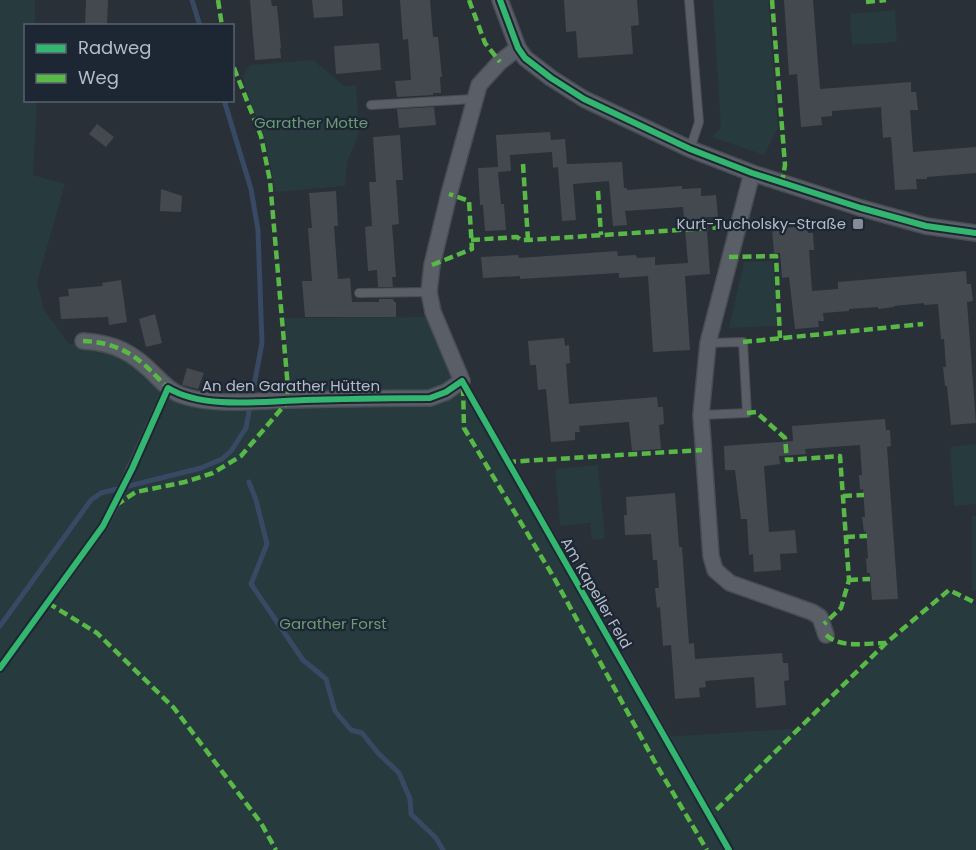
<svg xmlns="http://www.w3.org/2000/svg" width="976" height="850" font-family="Poppins,sans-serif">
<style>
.green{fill:#273a3e}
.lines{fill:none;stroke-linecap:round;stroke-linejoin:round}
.stream{stroke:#384963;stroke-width:5}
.building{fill:#444950}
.lane-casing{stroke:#484c53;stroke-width:10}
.street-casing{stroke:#484c53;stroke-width:18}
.lane{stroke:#5a5e66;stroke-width:8}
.street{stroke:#5a5e66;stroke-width:15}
.quiet{stroke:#58b947;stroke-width:4.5;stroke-dasharray:9 4.5;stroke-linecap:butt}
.cycleway-casing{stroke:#1d2633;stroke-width:10}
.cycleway{stroke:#33b770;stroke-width:6}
.poi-dot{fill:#848b96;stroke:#1d2633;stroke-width:2}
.labels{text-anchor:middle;stroke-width:4.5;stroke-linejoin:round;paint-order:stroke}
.park-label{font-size:15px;fill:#6b9a76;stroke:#1d2633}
.poi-label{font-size:15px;fill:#b4bcc9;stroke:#1d2633;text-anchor:end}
.street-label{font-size:15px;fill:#b4bcc9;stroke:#1d2633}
</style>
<rect width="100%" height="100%" fill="#2a3038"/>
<g class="green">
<polygon points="0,0 35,0 35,25 26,26 26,100 37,101 33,175 65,184 37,282 44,310 69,344 98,344 116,348 169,391 288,399 285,318 430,317 663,737 803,728 888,644 949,592 976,605 976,850 0,850"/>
<polygon points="713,0 768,0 778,128 764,155 712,137 721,128"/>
<polygon points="895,10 897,42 852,45 850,14"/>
<polygon points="313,60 344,86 356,85 359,134 347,162 345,186 276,192 264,135 246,91 243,76 250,65"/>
<polygon points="773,261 777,326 729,328 744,262"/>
<polygon points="976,444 976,504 954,506 950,447"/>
<polygon points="598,465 605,539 592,540 590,523 560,526 555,469"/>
<rect x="972" y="516" width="4" height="75"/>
</g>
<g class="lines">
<g class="stream">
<polyline points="192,0 200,26"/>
<polyline points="249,482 256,500 267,544 251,584 303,660 326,679 335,711 351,730 362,733 378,753 399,773 410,799 411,814 436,838 443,850"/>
<polyline points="0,626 91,500 101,493 201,468 222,459 231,451 246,428 262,343 258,230 251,189 224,100"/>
</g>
</g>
<g class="building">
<polygon points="86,0 108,0 107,26 85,26"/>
<polygon points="250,0 271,0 272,6 277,6 281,48 280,49 281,58 255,60"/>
<polygon points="312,0 342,0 343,16 314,18"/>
<polygon points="400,0 430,0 433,37 438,37 442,77 440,77 441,93 433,93 433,95 397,97 395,81 411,80 408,39 403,40"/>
<polygon points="564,0 637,0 639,25 631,26 633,54 578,58 576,31 566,32"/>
<polygon points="784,0 813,0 820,89 911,82 911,92 916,92 918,110 910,110 913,152 976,147 976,173 927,177 927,179 916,179 917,189 895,190 891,137 883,138 881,107 832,111 832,116 821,117 822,125 801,127 797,74 789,75"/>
<polygon points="379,43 381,70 336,74 334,46"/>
<polygon points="434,107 436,125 399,128 397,109"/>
<polygon points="97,124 114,137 106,147 89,134"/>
<polygon points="550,132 551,140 565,139 567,164 622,162 624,188 627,188 627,190 682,186 682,189 701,188 701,196 716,195 718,217 706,217 710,274 685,276 690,350 653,352 648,276 619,278 619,273 520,279 520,276 483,278 481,257 518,255 519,258 617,251 618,256 636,255 637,258 655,257 655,265 688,263 683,207 625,211 627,225 613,226 609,181 573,184 576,220 562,221 558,167 553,168 552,152 510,155 511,171 498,172 501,204 504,204 506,230 485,231 483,205 480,205 478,168 498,167 496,135"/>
<polygon points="400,135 403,180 396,180 399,224 392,225 396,277 392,277 393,287 378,287 377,270 368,271 365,227 372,226 369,182 376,182 373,137"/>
<polygon points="161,189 182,196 181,212 160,211"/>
<polygon points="336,191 338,226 334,226 338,279 350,278 352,302 379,302 379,299 393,299 394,302 396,302 396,317 305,317 302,281 312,281 308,228 312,228 309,193"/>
<polygon points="807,226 808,233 813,233 814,250 809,250 812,291 838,289 838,282 966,271 967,284 971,284 973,301 967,302 976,423 951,425 947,386 945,386 943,367 946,367 944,339 941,339 938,304 924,305 924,303 894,306 894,307 878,309 878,307 849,309 849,311 823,313 824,321 818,321 819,327 795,329 789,277 782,278 780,253 774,253 772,229"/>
<polygon points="121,280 127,322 109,325 108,317 61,319 59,297 69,296 68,289 103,286 102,283"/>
<polygon points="155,314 162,343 146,347 139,319"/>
<polygon points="564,338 565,346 569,345 570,363 566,364 569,404 657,397 658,407 663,407 664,424 659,425 661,449 632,451 629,422 579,426 580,432 575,432 575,440 551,442 546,389 538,390 536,365 530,365 528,341"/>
<polygon points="187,368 204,373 198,389 182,385"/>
<polygon points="885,419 886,430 890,430 891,446 887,447 898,599 872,600 870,573 867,573 866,559 868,558 866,531 864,532 862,517 865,517 863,489 860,490 859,475 862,475 860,445 805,449 806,454 779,456 780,464 764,466 769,532 795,530 797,553 780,554 781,570 754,572 753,554 749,555 747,519 741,519 735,470 725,470 724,446 793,441 792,426"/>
<polygon points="675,493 679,547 682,547 689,644 694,643 695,659 782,653 783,663 788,663 789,680 784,681 786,705 756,708 754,677 705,681 706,687 699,688 700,697 675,699 671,645 663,646 660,607 657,608 655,588 659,588 657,560 653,560 651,534 625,535 624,515 627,515 626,497"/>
</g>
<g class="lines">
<defs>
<g id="lane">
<polyline points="689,0 699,122 690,149"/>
<polyline points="371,105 473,99"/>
<polyline points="359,293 429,292"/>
<polyline points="462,381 710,816"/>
<polyline points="701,415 747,413 743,342 708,343"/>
<polyline points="57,590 103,526 114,506 168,388"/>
</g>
<g id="street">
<polyline points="500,0 518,48 525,58 551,78 584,99 690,149 752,173 861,208 926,226 976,233"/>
<polyline points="752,173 708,343 701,415 711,556 715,570 730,583 812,612 820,617 826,635"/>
<path d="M83 341C115 343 132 352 155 375 163 383 172 393 184 396 216 406 255 401 288 400 335 399 383 398 430 398L446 392 462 381 433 312 429 292 432 265 449 194 479 85 500 62 518 48"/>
</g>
</defs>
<use href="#lane" class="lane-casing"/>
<use href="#street" class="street-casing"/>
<use href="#lane" class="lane"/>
<use href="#street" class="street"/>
<g class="quiet">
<polyline points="218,0 222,26"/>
<polyline points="469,0 485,43 500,62"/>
<polyline points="772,0 785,165 782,182"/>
<polyline points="866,2 886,0"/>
<polyline points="523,164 528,240"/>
<polyline points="598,191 601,235"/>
<polyline points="471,240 517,237 521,240 528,240 739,226"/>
<polyline points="729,257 776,256 780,338"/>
<polyline points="432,265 472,249 469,201 449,194"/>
<path d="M83 341C111 342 131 351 151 371 157 377 164 385 172 390"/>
<polyline points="743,342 923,324"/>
<polyline points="463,387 464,428 553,576 657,766 707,850"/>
<polyline points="747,413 756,412 785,438 787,460 840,456 849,580 841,608 824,624"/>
<polyline points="507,462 702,450"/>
<polyline points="843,496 864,495"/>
<polyline points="116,505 136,492 185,482 213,473 241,456 289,400 270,181 261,136 232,63"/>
<polyline points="846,537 867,536"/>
<polyline points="849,580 870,579"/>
<polyline points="48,603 97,633 174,708 261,823 276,850"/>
<path d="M826 635C842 649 866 643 886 643"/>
<polyline points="712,820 710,816 886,643 949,590 976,603"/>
</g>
<defs>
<g id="cycleway">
<polyline points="500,0 518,48 525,58 551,78 584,99 690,149 752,173 861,208 926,226 976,233"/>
<path d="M0 668 103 526 132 469 168 388C204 410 264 401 305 400 346 399 388 398 430 398L446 392 462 381 729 850"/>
</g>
</defs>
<use href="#cycleway" class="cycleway-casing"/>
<use href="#cycleway" class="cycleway"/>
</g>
<rect class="poi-dot" x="852" y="218" width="12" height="12" rx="3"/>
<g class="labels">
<g class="park-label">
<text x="311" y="128">Garather Motte</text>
<text x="333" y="629">Garather Forst</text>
</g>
<g class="poi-label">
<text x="846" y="229">Kurt-Tucholsky-Straße</text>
</g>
<g class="street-label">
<text x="291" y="391">An den Garather Hütten</text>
<text transform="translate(596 593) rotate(60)" y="5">Am Kapeller Feld</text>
</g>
</g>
<rect x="24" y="24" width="210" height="78" fill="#1d2633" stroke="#59626f" stroke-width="1.5"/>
<rect x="36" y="44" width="30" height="9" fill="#33b770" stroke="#59626f" stroke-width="1.5"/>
<text x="78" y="54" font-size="18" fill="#b4bcc9">Radweg</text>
<rect x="36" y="74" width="30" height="9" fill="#58b947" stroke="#59626f" stroke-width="1.5"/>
<text x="78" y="84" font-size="18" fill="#b4bcc9">Weg</text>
</svg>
